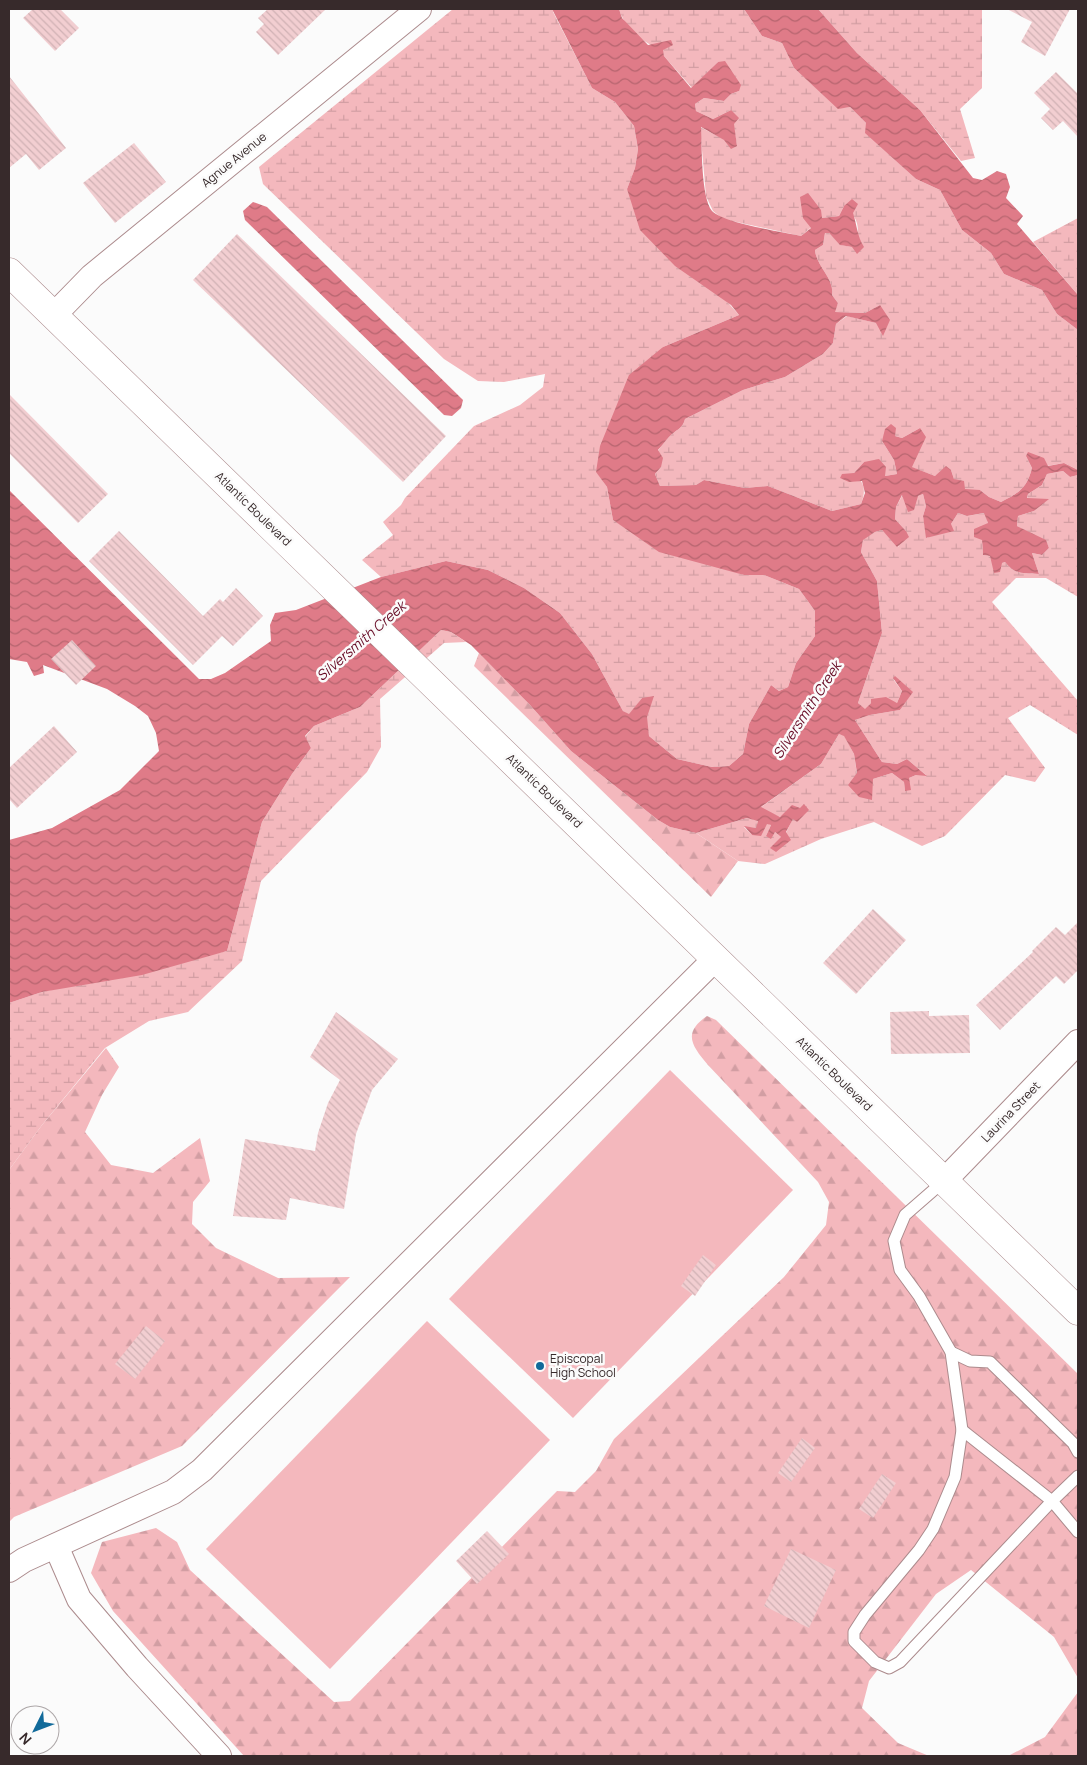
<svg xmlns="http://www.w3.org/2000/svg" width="1087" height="1765" font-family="Manrope,sans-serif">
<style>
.forest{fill:url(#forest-firs)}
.wetland{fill:url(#wetland-marsh)}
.pitch{fill:#f4b8bd}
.water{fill:url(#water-waves)}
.building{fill:url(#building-back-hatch)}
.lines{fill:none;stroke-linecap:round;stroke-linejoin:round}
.lane-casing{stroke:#ac8b8d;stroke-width:13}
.street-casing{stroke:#ac8b8d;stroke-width:26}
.primary-casing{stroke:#ac8b8d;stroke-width:29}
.lane{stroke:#fff;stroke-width:11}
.street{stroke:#fff;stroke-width:24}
.primary{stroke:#fff;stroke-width:28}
.poi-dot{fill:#116a9a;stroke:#fbfbfb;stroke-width:2}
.labels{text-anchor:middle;stroke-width:5;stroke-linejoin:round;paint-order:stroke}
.street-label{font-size:12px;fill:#372a2b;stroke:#fbfbfb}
.poi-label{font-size:12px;fill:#372a2b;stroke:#fbfbfb;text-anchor:start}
.water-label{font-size:14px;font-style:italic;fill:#670b25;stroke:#fbfbfb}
</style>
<defs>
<pattern id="forest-firs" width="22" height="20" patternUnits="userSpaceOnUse" patternTransform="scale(1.25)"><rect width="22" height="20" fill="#f4b8bd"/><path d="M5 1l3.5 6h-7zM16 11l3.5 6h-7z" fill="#d29ea3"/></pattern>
<pattern id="wetland-marsh" width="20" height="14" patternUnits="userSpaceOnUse" patternTransform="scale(1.25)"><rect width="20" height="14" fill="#f4b8bd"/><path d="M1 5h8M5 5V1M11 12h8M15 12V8" fill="none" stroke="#d29ea3"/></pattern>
<pattern id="water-waves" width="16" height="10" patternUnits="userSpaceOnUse" patternTransform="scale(1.25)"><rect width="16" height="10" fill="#df7b88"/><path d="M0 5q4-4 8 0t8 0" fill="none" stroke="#b6656f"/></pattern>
<pattern id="building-back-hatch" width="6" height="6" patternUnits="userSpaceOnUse" patternTransform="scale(1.25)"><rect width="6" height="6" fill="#f2ced1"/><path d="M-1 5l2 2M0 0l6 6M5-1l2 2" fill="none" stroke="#d0b1b4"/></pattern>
</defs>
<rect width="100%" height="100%" fill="#fbfbfb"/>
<g class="forest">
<polygon points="479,653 530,705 571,751 658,820 670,827 696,833 738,861 711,897 474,666"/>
<path d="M707 1016 716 1020 1078 1374V1678L1054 1637 971 1570 936 1594 869 1681 862 1708 898 1743 929 1756H244L113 1611 91 1573 102 1542 156 1528 177 1542 190 1570 334 1702 350 1701 557 1491 575 1492 596 1471 614 1439 784 1277 826 1225 829 1202 818 1182 708 1065C692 1046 682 1033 707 1016Z"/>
<polygon points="106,1048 119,1067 102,1095 85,1132 111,1165 153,1173 200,1138 210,1181 193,1202 192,1224 216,1248 278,1278 350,1277 182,1446 14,1517 9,1522 9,1170 42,1125"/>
<polygon points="1078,1692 1078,1756 1008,1756 1045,1737"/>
</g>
<g class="wetland">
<polygon points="453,9 553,9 553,12 592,88 615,102 634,126 638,149 635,168 627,189 739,315 663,347 596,471 607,487 613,520 634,533 744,575 764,575 799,589 815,611 815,636 796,663 788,687 779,691 771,685 749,724 743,754 729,766 712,767 677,759 649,736 642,698 629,715 623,711 592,654 560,613 524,588 488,570 446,561 381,577 362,560 393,535 383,522 401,505 405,498 474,426 520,405 543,387 545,374 504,382 478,381 444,359 263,184 259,167"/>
<path d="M619 9H744L762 36 782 43 794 68 838 108 850 107 866 123V133L916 179 940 190 962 230 991 253 1004 274 1042 290 1057 314 1078 330V470L1064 463 1047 466 1026 456 1032 468C1027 488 1019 493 1001 502L989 497 980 490H965L954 479 951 470 935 476 911 467 920 428 902 438 895 436 882 441 894 460 897 474 885 476 864 462 854 473C865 483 866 491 861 504L832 511 768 486 745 488 704 480 696 485 660 486 655 474 661 467 658 451C661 446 665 441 669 437 675 430 683 429 685 419L743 390 785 377 823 354 833 343 836 324 847 316 876 323 880 305 865 313 834 312 838 303 832 295C835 279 816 266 815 250L823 245 825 233H829L841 245 852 247C862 230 859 218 844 206L839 216 822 218 801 236 723 219 713 211 706 196 700 127 737 146 731 110 713 119 696 111 695 104 704 98 724 101 731 94 739 91 718 62 692 88 664 56 662 50C645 44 624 28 619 9Z"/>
<polygon points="818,9 982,9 982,88 960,109 975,158 961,161 920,110 857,53"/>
<polygon points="1078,218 1078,295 1033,242"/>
<path d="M1063 471 1070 477 1078 475V597L1046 578H1016L992 602 1078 701V735L1030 705 1008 718 1045 768 1035 782 1005 775 945 836 922 846 874 822 821 839 765 864 738 861 696 833 747 818 758 820 757 828 744 827 752 835 767 823 771 825 766 836 775 832 781 837 786 833 793 818 797 822 800 808 780 817 760 808 821 764 839 734 844 735 854 754 857 774 873 779 892 773 904 782 905 791 909 778 916 775H926L907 759 897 764 882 762 855 720 870 715 900 710 912 692 893 679 902 691 897 703 871 699V703L865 710 858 703 882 633 877 581 861 552 863 539 875 532 882 530 898 547 906 531 895 519 896 507 903 494 918 496 923 494 926 506 923 516 927 538 951 524 958 513 967 516 985 513 988 523 982 540 983 555 990 556 1002 563 1005 562C1015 575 1023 573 1039 574L1032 553 1042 555 1049 548 1046 541 1017 526 1018 516 1034 511 1048 499H1027L1028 494 1042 485 1047 474Z"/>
<polygon points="441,630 451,632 466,642 444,643 380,699 381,747 367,772 261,881 242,961 188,1012 149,1021 105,1048 42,1125 9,1170 9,1003 42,992 227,951 262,822 292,774 311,748 305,737 314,726 360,707"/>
</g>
<g class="pitch">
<polygon points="670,1070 793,1190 573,1418 449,1299"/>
<polygon points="427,1321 550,1440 330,1669 206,1549"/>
</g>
<g class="water">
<path d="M553 9H619L622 18 648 45 671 40 673 45 663 50 664 56 691 88 718 62 725 61 741 85 739 91 731 94 724 101 704 98 695 104 696 111 713 119 731 110 739 118 734 124 737 146 731 149 724 140 701 127C702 147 701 197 712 211 723 223 783 232 801 236L811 228 803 218 800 197 808 193 821 210 822 218 839 216 844 206 852 199 858 204 853 213C857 225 857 236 864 247L857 254 852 247 840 245 829 233H825L823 245 815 250C816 266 835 279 832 295L838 303 835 312 865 313 880 305 890 320 883 336 876 323 846 316 836 324 833 343 823 354 785 377 743 390 685 419C683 429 675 430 669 437 665 441 662 446 658 450L663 458 661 467 655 474 660 486 696 485 704 480 745 488 768 486 832 511 861 504 865 493 862 481 849 482 840 478 842 474 854 473 864 462 879 459 886 467 885 476 897 474 894 460 882 441 885 429 891 424 896 428 895 436 902 438 920 428 926 437 912 467 935 476 946 466 951 470 954 479 964 481 965 489 980 490 989 497 1001 502C1019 493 1027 488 1032 468L1026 456 1028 452 1044 458 1048 466 1064 463 1078 470V475L1070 477 1063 471 1047 474 1042 485 1028 494 1027 498 1049 499 1034 511 1018 516 1017 526 1046 540 1049 548 1042 555 1032 553 1039 574C1023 573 1015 575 1005 562L1002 563 1000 572 994 573 990 556 983 555 982 540 974 537V529L988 523 984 513 967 516 958 513 951 524 954 531 926 538 923 516 926 506 923 494 918 496 914 510 908 512 902 495 896 507 895 519 906 531 909 537 897 547 882 530 875 532 863 540 861 552 877 581 882 633 858 703 865 709 871 703V699L886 697 897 703 902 691 893 678 895 676 913 692 900 710 870 715 855 720 882 762 897 764 907 759 927 776 916 775 909 778 911 790 905 791 904 782 892 773 873 779 872 800 859 797 848 785 857 773 854 754 844 736 839 734 821 764 761 807 780 817 792 805 800 808 804 804 809 810 797 822 793 819 786 832 791 840 776 852 770 848 781 837 775 832 771 839 766 836 771 825 767 824 761 836 752 835 744 826 756 828 758 821 747 818 696 833 670 827 658 820 571 751 530 705 471 645 451 632 441 630 360 707 314 726 305 736 311 748 292 774 262 822 227 951 142 975 42 992 9 1003V840L52 828 120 790 159 751 156 733 148 716 135 706 107 689 43 665 44 673 34 676 27 662 9 659V490L199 679H211L225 673 271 641 270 625 275 613 296 610 381 577 446 561 488 570 524 588 560 613 592 654 623 711 629 714 642 698 654 696 647 717 649 736 677 759 712 767 729 766 743 754 749 724 771 685 779 691 788 687 796 663 815 636V611L799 589 764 575H744L659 552 613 520 607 487 596 472 600 446 629 375 663 347 739 315 731 305 675 266 640 230 627 189 635 168 638 149 634 126 615 102 592 88 553 11Z"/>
<polygon points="744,9 818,9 857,53 920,110 973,178 982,180 997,171 1006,174 1010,187 1006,198 1023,216 1017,224 1078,295 1078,330 1057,314 1042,290 1004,274 991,253 962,230 940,190 916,179 865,133 866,123 850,107 838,109 794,68 782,43 762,36"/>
<polygon points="253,202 267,207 463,400 461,408 452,416 444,415 245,220 243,211"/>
</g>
<g class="building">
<polygon points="33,9 60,9 79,28 55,51 23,18"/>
<polygon points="268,9 326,9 278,55 256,32 264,24 258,18"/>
<polygon points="1007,9 1070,9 1045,56 1021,42 1032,22"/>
<polygon points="1056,72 1078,94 1078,137 1063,121 1053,130 1041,118 1050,109 1034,93"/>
<polygon points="9,76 66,148 39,170 26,154 9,168"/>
<polygon points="134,143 166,182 115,223 83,183"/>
<polygon points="237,234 446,436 403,482 193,280"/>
<polygon points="9,394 108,494 78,523 9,453"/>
<polygon points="119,531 203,616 220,599 223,602 236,588 263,616 233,646 222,636 193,665 89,561"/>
<polygon points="72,640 96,666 76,685 51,659"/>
<polygon points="54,726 77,752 17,808 9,799 9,768"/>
<polygon points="873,909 906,940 856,994 823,963"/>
<polygon points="1078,922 1078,970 1064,984 1056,976 1000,1030 976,1005 1033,952 1032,951 1056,927 1065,935"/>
<polygon points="929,1011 929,1016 969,1015 970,1053 891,1054 890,1012"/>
<polygon points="336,1012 398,1059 372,1090 356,1134 344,1209 290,1198 286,1220 233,1216 245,1139 315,1151 318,1133 328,1103 340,1080 310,1057"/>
<polygon points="703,1255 716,1265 695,1296 681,1286"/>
<polygon points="146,1326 165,1341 135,1379 115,1364"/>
<polygon points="802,1438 815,1448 791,1482 778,1473"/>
<polygon points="882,1474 896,1483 873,1518 859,1509"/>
<polygon points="487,1531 509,1554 477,1584 456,1561"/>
<polygon points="791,1549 836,1570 809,1628 764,1606"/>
</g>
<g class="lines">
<defs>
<g id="lane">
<polyline points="944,1181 905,1215 894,1241 900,1270 919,1296 951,1352 962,1430 955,1477 933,1529 919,1550 865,1615 854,1632 854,1641 875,1662 889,1668 900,1662 1052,1501 1078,1476"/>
<polyline points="951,1352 970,1361 990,1362 1073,1443 1078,1452"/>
<polyline points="962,1430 1052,1501 1078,1532"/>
</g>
<g id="street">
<polyline points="53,316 92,276 419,9"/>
<polyline points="944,1181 1078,1042"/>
<polyline points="56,1546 79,1599 137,1667 219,1756"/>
<polyline points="9,1570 24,1560 173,1492 202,1470 716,958"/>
</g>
<polyline id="primary" points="9,272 1078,1311"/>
</defs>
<use href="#lane" class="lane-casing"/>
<use href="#street" class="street-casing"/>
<use href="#primary" class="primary-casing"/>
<use href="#lane" class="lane"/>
<use href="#street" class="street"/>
<use href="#primary" class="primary"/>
</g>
<circle class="poi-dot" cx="540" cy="1366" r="5"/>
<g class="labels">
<g class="street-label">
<text transform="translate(234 160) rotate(-39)" y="4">Agnue Avenue</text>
<text transform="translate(253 509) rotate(44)" y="4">Atlantic Boulevard</text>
<text transform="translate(544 791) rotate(44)" y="4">Atlantic Boulevard</text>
<text transform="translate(834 1074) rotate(44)" y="4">Atlantic Boulevard</text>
<text transform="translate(1011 1112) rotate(-46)" y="4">Laurina Street</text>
</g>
<g class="poi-label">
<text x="550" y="1363">Episcopal<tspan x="550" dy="14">High School</tspan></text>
</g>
<g class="water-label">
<text transform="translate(361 641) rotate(-41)" y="5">Silversmith Creek</text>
<text transform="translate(807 710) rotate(-57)" y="5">Silversmith Creek</text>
</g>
</g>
<rect width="1087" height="1765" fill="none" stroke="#372a2b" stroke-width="20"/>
<g transform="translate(35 1730) rotate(228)"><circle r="24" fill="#fbfbfb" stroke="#ada7a8"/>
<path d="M0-4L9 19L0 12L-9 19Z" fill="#116a9a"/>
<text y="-8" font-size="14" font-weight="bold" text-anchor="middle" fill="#372a2b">N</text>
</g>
</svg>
